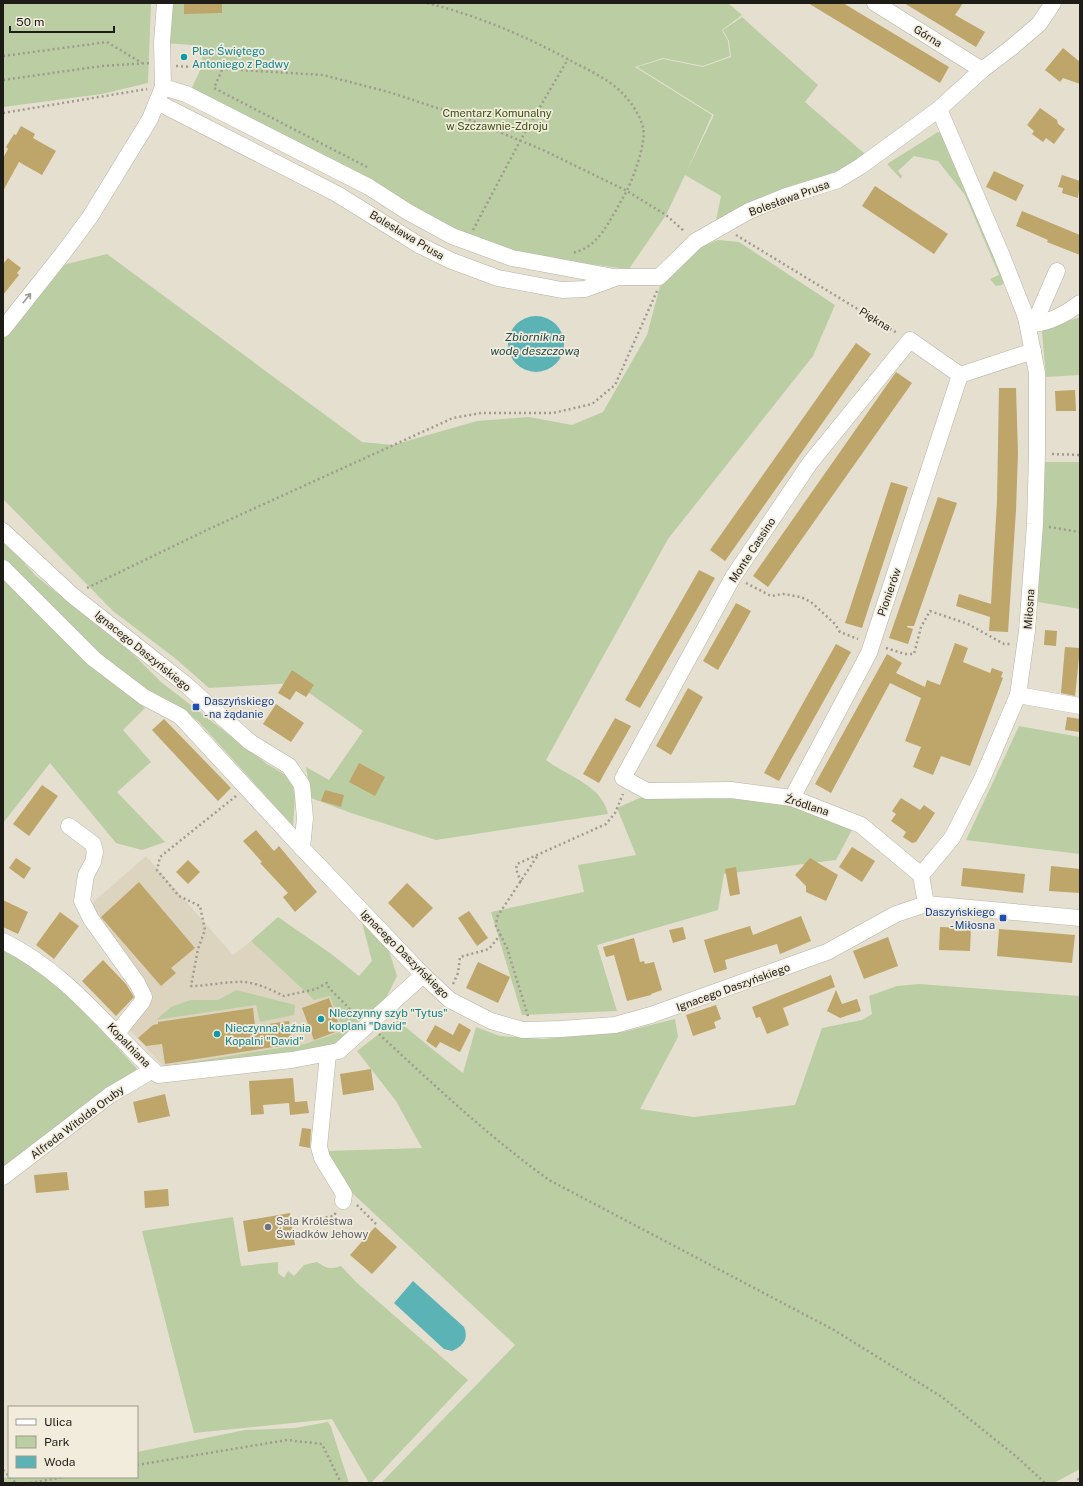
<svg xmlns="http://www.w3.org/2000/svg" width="1083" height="1486" font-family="'Public Sans',sans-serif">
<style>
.built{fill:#ddd4bf}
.green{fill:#bbcea3}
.water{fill:#5cb3b6}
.building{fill:#bea569}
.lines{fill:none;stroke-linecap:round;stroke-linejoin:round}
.minor-casing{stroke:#b7b2a3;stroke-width:17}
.path{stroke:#9f9b8f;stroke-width:2.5;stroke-dasharray:2 3;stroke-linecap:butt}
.minor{stroke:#fff;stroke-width:16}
.oneway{stroke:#9a9997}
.culture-dot{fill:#0f9aa8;stroke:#f2ecdd;stroke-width:1.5}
.transit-dot{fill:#1a4fb4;stroke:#f2ecdd;stroke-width:1.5}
.worship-dot{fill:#6b7280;stroke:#f2ecdd;stroke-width:1.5}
.labels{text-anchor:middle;stroke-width:3.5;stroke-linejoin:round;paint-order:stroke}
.street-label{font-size:11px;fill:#1e1c17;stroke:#f2ecdd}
.culture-label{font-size:11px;fill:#0d838f;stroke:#f2ecdd;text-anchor:start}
.park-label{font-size:11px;fill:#3c5214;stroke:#f2ecdd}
.transit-label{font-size:11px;fill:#164399;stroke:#f2ecdd;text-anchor:start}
.worship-label{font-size:11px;fill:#5b616d;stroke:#f2ecdd;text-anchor:start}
.water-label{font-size:12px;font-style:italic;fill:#244c4e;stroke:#f2ecdd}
</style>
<rect width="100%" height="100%" fill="#e5dfd0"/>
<polygon class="built" points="146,856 233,955 251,941 314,1000 330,995 345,1035 304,1047 164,1067 127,1027 153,996 93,914 91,904"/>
<g class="green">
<polygon points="3,3 151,3 148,83 102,94 3,107"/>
<path d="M166 3H728L742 15 722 30 728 41 730 56 703 66 663 58 635 67 712 115 687 171 714 115 637 67 663 59 703 67 731 57 729 41 723 30 742 17 818 85 805 102 865 154 842 172 716 221 721 196 685 175 666 215 629 269C590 264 549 261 510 251 489 245 470 236 451 227L191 90 201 68 203 46 166 43Z"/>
<polygon points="938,132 941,133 1005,280 1002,285 996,286 990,279 999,275 965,195 938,161 914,156 898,171 902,176 901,179 887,164"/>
<path d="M718 240 739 242 835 305 813 356 668 539 546 760C567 776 602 785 608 814L436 840 351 813 311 798 306 767 329 780 363 731 295 683 209 688 176 659 113 611 3 499V336L59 266 107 254 362 442 393 445 477 421 529 417 572 425 603 412 647 335 660 286 698 248Z"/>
<polygon points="1080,317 1080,375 1046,377 1042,332 1046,328"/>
<polygon points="1041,462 1080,462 1080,609 1032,601"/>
<polygon points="3,539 36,576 130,651 161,682 267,764 291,778 295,797 293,826 198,721 154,693 131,681 28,588 3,560"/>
<polygon points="3,574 65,641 145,708 123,730 151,762 117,792 165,842 142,850 116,843 50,763 3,823"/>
<polygon points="1019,726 1080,737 1080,854 966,840"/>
<polygon points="646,795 776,797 854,826 836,860 724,874 718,910 597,945 617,1011 522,1015 491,912 584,892 578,865 636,855 617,808"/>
<polygon points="278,917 330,953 359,976 372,961 361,919 389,951 397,976 379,1012 347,1038 329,1047 300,1054 172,1068 166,1066 305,1044 343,1031 330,996 314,1000 251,941"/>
<polygon points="3,951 16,956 70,995 137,1069 113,1085 3,1172"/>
<polygon points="919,984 1080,996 1080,1469 1054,1483 381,1483 515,1345 349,1190 327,1151 422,1148 396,1101 357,1051 397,1020 436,1052 463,1073 476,1027 500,1036 543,1039 623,1032 675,1019 678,1037 640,1109 694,1117 795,1105 822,1028 862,1020 872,1014 869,996 897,986"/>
<polygon points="236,990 295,1005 294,1015 260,1022 256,1005 156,1020 171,1007 190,1000 218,1000"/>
<path d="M233 1217 241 1266 278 1262V1273L284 1278 288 1271 294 1276 304 1265 317 1262C326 1268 330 1270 341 1266L357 1283 468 1380 371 1483H369L332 1419 194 1433 142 1231Z"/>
<polygon points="328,1422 331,1427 349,1483 3,1483 3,1478 9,1477 137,1477 137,1452 245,1430 295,1428"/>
</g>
<g class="water">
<circle cx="536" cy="344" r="28"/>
<path d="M413 1281 464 1327C469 1339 463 1346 452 1351L444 1349 394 1303Z"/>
</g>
<g class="building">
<polygon points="184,3 222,3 222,13 184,14"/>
<polygon points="808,3 843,3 949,67 940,83"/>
<polygon points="904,3 963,3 955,15 985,32 976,47"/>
<polygon points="1063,48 1080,62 1080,84 1063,78 1060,82 1045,70"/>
<polygon points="1040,108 1057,120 1058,124 1065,129 1054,144 1046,138 1043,142 1032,134 1034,131 1027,125"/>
<polygon points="21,126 35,134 33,138 56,151 42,175 19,162 3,191 3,158 8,149 6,147 14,134 16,135"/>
<polygon points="994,171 1024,185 1016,201 986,187"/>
<polygon points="1062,175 1080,181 1078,198 1062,193 1063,188 1058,187"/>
<polygon points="875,186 948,234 934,254 862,206"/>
<polygon points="1022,211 1080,235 1080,255 1047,242 1048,240 1016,226"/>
<polygon points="8,258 21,268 17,273 19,275 3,295 3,264"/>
<polygon points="856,343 871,354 725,561 710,550"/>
<polygon points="896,372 912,383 768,587 753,576"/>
<polygon points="999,388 1016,388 1018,453 1016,510 1008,632 989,631 990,617 956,606 959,594 991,604 997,501"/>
<polygon points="1075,390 1076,411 1056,411 1055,391"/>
<polygon points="891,482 908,487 862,628 845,623"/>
<polygon points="938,497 957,503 914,626 907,626 907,627 913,629 908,644 889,638"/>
<polygon points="699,570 715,578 640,708 625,700"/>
<polygon points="736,603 751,611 718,670 703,661"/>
<polygon points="1045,630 1057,631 1056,646 1044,645"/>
<polygon points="955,643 968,648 963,662 990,673 992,668 1003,672 1001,677 1003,678 970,766 941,756 933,775 913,767 921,747 905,741 921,698 890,683 831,793 815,784 887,654 902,663 896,673 925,687 927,680 940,685"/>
<polygon points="836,644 851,652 779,781 764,773"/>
<polygon points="1065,647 1080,648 1075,696 1061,693"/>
<polygon points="292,670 314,685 306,697 296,691 290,700 278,693"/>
<polygon points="688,688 703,697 671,755 656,746"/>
<polygon points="276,704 304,723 291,742 263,724"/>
<polygon points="1067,717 1080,719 1080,732 1065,730"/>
<polygon points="615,718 631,726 599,783 583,774"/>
<polygon points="164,719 231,788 218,801 152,730"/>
<polygon points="359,763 385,777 375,796 349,782"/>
<polygon points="42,785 58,796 29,836 13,824"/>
<polygon points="325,790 344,795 341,807 321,801"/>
<polygon points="901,798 920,810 924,805 935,813 916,842 912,843 903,837 906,832 891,821 896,814 892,811"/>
<polygon points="256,830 274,851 279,846 317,892 295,912 283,897 288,893 260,863 262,862 243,841"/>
<polygon points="852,847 875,861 862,882 839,867"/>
<polygon points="16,858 31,868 24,879 9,868"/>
<polygon points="810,858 838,875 826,901 806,892 806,886 795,875"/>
<polygon points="188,860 200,872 188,884 176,872"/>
<polygon points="1051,866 1080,869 1080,893 1049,891"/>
<polygon points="736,867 740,894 730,896 725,869"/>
<polygon points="963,868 1025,874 1023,893 961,886"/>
<polygon points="139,882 195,948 171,968 176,973 161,986 101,917"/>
<polygon points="407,883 433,908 413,928 388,903"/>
<polygon points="3,900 28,912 18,934 3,927"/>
<polygon points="469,911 488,938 477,946 458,918"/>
<polygon points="60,912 79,926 54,959 36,945"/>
<polygon points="801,916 811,941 780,954 777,944 725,960 727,969 714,973 704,940 750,926 753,935"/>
<polygon points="683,927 686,939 673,943 669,930"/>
<polygon points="940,927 971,928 970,951 939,950"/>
<polygon points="999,929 1075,935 1072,963 997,956"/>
<polygon points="888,937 898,966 864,979 853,951"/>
<polygon points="634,938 640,962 644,961 645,964 654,962 662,990 651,994 651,995 627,1001 614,955 606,957 603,947"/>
<polygon points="103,960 126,984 134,997 116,1016 82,981"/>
<polygon points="478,962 510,977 498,1003 466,988"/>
<polygon points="831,975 835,987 783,1008 789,1025 767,1034 760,1017 756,1018 752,1007"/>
<polygon points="836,990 842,1004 857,999 861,1011 840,1018 827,1011"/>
<polygon points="329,998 341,1030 314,1040 302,1008"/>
<polygon points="716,1005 721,1019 714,1022 716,1028 693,1036 686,1015"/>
<polygon points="253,1008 255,1026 289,1021 293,1044 165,1064 162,1044 146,1046 138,1038 153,1025 158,1024 158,1022"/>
<polygon points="459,1023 471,1030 460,1052 440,1042 436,1048 426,1041 435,1025 453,1035"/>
<polygon points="371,1069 374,1090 343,1095 340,1074"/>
<polygon points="293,1078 295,1102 307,1101 309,1113 290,1115 289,1103 263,1105 264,1114 251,1115 249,1081"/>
<polygon points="165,1094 170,1116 138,1123 133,1102"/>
<polygon points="302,1128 311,1129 310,1148 299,1146"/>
<polygon points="67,1172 69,1190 36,1193 34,1175"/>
<polygon points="168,1189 169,1206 145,1208 144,1191"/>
<polygon points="290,1213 295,1245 248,1252 243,1221"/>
<polygon points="375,1227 397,1247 372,1274 350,1255"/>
</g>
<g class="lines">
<defs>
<g id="minor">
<polyline points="875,3 982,70"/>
<polyline points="163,87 186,94 369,187 408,212 452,236 512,258 614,277"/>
<polyline points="157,102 337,194 419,245 452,261 498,278 562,290 585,289 618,277 659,277 696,241 749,211 784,197 838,180 861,166 939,109 982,70 1011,48 1039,24 1053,3"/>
<path d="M1026 317 1034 324C1052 322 1066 314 1080 303"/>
<polyline points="1034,324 1057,271"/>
<polyline points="3,329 64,252 90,217 150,119 163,87 162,42 165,3"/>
<polyline points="3,531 72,595 184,683 250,742 289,766 302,785 305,818 302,848 423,975 450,1000 491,1021 523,1030 561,1029 615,1025 651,1015 827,952 896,914 926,904 1080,918"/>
<polyline points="3,568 94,659 144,697 180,716 302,848"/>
<polyline points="1018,695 1080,706"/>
<polyline points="792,798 869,653 960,375"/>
<polyline points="69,826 93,844 95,852 93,862 86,875 82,901 91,919 137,983 144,997 142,1002 117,1033"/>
<polyline points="921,875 952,838 982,779 1018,695 1027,631 1035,524 1037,454 1037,373 1026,317 1002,256 939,109"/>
<polyline points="926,904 921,875 861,825 792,798 731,790 647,791 623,778 733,577 810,463 910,340 960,375 1033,351"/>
<path d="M3 941C69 974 105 1026 158 1075L292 1060 339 1051 423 975"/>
<polyline points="328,1054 319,1147 322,1158 344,1194 343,1201"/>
<polyline points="3,1177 110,1095 153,1070"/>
</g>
</defs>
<use href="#minor" class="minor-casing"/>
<g class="path">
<path d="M427 3C479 16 528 37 575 63 589 70 607 79 619 90 630 100 639 113 643 127 647 143 632 182 624 196 610 219 599 249 571 253"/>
<polyline points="3,56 107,42 142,63"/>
<polyline points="176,66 323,75 392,93 458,115 543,150 627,191 666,215 685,232"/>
<polyline points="222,70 214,88 367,167"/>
<polyline points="3,80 102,66 149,63"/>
<polyline points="3,113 147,89"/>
<polyline points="473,230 520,141 568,59"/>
<polyline points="736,235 897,333"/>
<polyline points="1052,454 1080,455"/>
<polyline points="1049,527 1080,532"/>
<polyline points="746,583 771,596 783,594 801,597 811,602 835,624 840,632 858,639"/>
<polyline points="87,588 209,529 453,418 481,413 553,413 592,404 615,385 657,291"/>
<polyline points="886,648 905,654 914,654 921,627 930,611 968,624 1004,644 1011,644"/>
<path d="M236 796 160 857 157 870 179 896 200 906 205 930 198 949 191 986C208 986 228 981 244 982 257 983 272 990 284 996L316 989 327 983 329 988 350 1009 358 1014"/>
<polyline points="521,882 516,869 517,864 606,824 615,813 623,794"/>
<polyline points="453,984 458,973 460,957 489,949 501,934"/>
<polyline points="528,1016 507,948 496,926 497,917 538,855"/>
<path d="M379 1034C434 1085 488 1136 549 1180L834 1330 942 1397 1018 1458 1045 1483"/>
<polyline points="357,1205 376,1224"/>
<polyline points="291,1223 334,1216 336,1212"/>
<polyline points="137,1465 287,1440 322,1444 341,1483"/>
<polyline points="3,1470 9,1476"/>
<polyline points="10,1477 16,1483"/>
<polyline points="1077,1479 1080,1480"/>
<polyline points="30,1483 64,1477"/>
</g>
<use href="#minor" class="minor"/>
</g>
<defs><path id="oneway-shaft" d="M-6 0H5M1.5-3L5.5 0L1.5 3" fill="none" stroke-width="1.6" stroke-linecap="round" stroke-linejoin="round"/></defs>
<use class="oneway" href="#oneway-shaft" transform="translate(27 298) rotate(-51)"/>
<g class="culture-dot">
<circle cx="184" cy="57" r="4"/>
<circle cx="321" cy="1019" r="4"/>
<circle cx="217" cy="1034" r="4"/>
</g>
<g class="transit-dot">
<rect x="192" y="703" width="8" height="8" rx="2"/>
<rect x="999" y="914" width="8" height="8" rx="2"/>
</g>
<circle class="worship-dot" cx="268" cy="1227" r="4"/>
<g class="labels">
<g class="street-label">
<text transform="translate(928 36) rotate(32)" y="4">Górna</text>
<text transform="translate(789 198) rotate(-20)" y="4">Bolesława Prusa</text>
<text transform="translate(407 235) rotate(31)" y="4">Bolesława Prusa</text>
<text transform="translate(875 319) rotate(31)" y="4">Piękna</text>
<text transform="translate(752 550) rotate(-57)" y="4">Monte Cassino</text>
<text transform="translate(889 592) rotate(-71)" y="4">Pionierów</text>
<text transform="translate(1029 609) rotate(-86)" y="4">Miłosna</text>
<text transform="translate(143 651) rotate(39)" y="4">Ignacego Daszyńskiego</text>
<text transform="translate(807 805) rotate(18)" y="4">Źródlana</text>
<text transform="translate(405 954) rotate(45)" y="4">Ignacego Daszyńskiego</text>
<text transform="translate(733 987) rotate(-20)" y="4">Ignacego Daszyńskiego</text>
<text transform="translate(129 1045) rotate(46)" y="4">Kopalniana</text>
<text transform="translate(77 1122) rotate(-37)" y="4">Alfreda Witolda Oruby</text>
</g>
<g class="culture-label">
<text x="192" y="55">Plac Świętego<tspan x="192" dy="13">Antoniego z Padwy</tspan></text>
<text x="329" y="1017">NIeczynny szyb "Tytus"<tspan x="329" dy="13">koplani "David"</tspan></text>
<text x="225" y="1032">Nieczynna łaźnia<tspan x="225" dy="13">Kopalni "David"</tspan></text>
</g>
<g class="park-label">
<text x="497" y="117">Cmentarz Komunalny<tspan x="497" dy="13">w Szczawnie-Zdroju</tspan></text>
</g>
<g class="transit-label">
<text x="204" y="705">Daszyńskiego<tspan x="204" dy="13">- na żądanie</tspan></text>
<text x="995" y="916" text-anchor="end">Daszyńskiego<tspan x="995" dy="13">- Miłosna</tspan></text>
</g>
<g class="worship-label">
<text x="276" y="1225">Sala Królestwa<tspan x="276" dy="13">Świadków Jehowy</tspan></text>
</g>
<g class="water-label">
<text x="535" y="341">Zbiornik na<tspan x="535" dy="14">wodę deszczową</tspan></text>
</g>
</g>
<rect width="1083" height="1486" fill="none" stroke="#1e1c17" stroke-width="8"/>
<rect x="8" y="1406" width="130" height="72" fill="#f2ecdd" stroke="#9d998e"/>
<rect x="16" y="1419" width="20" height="6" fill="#ffffff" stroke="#9d998e"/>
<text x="44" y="1426" font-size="12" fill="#1e1c17">Ulica</text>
<rect x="16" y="1436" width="20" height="12" fill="#bbcea3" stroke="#9d998e"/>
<text x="44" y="1446" font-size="12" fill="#1e1c17">Park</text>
<rect x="16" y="1456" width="20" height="12" fill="#5cb3b6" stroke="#9d998e"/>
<text x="44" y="1466" font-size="12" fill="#1e1c17">Woda</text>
<path d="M10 26v6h104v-6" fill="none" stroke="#1e1c17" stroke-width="2"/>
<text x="16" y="26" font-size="12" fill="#1e1c17" stroke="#f2ecdd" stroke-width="3" paint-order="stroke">50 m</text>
</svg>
